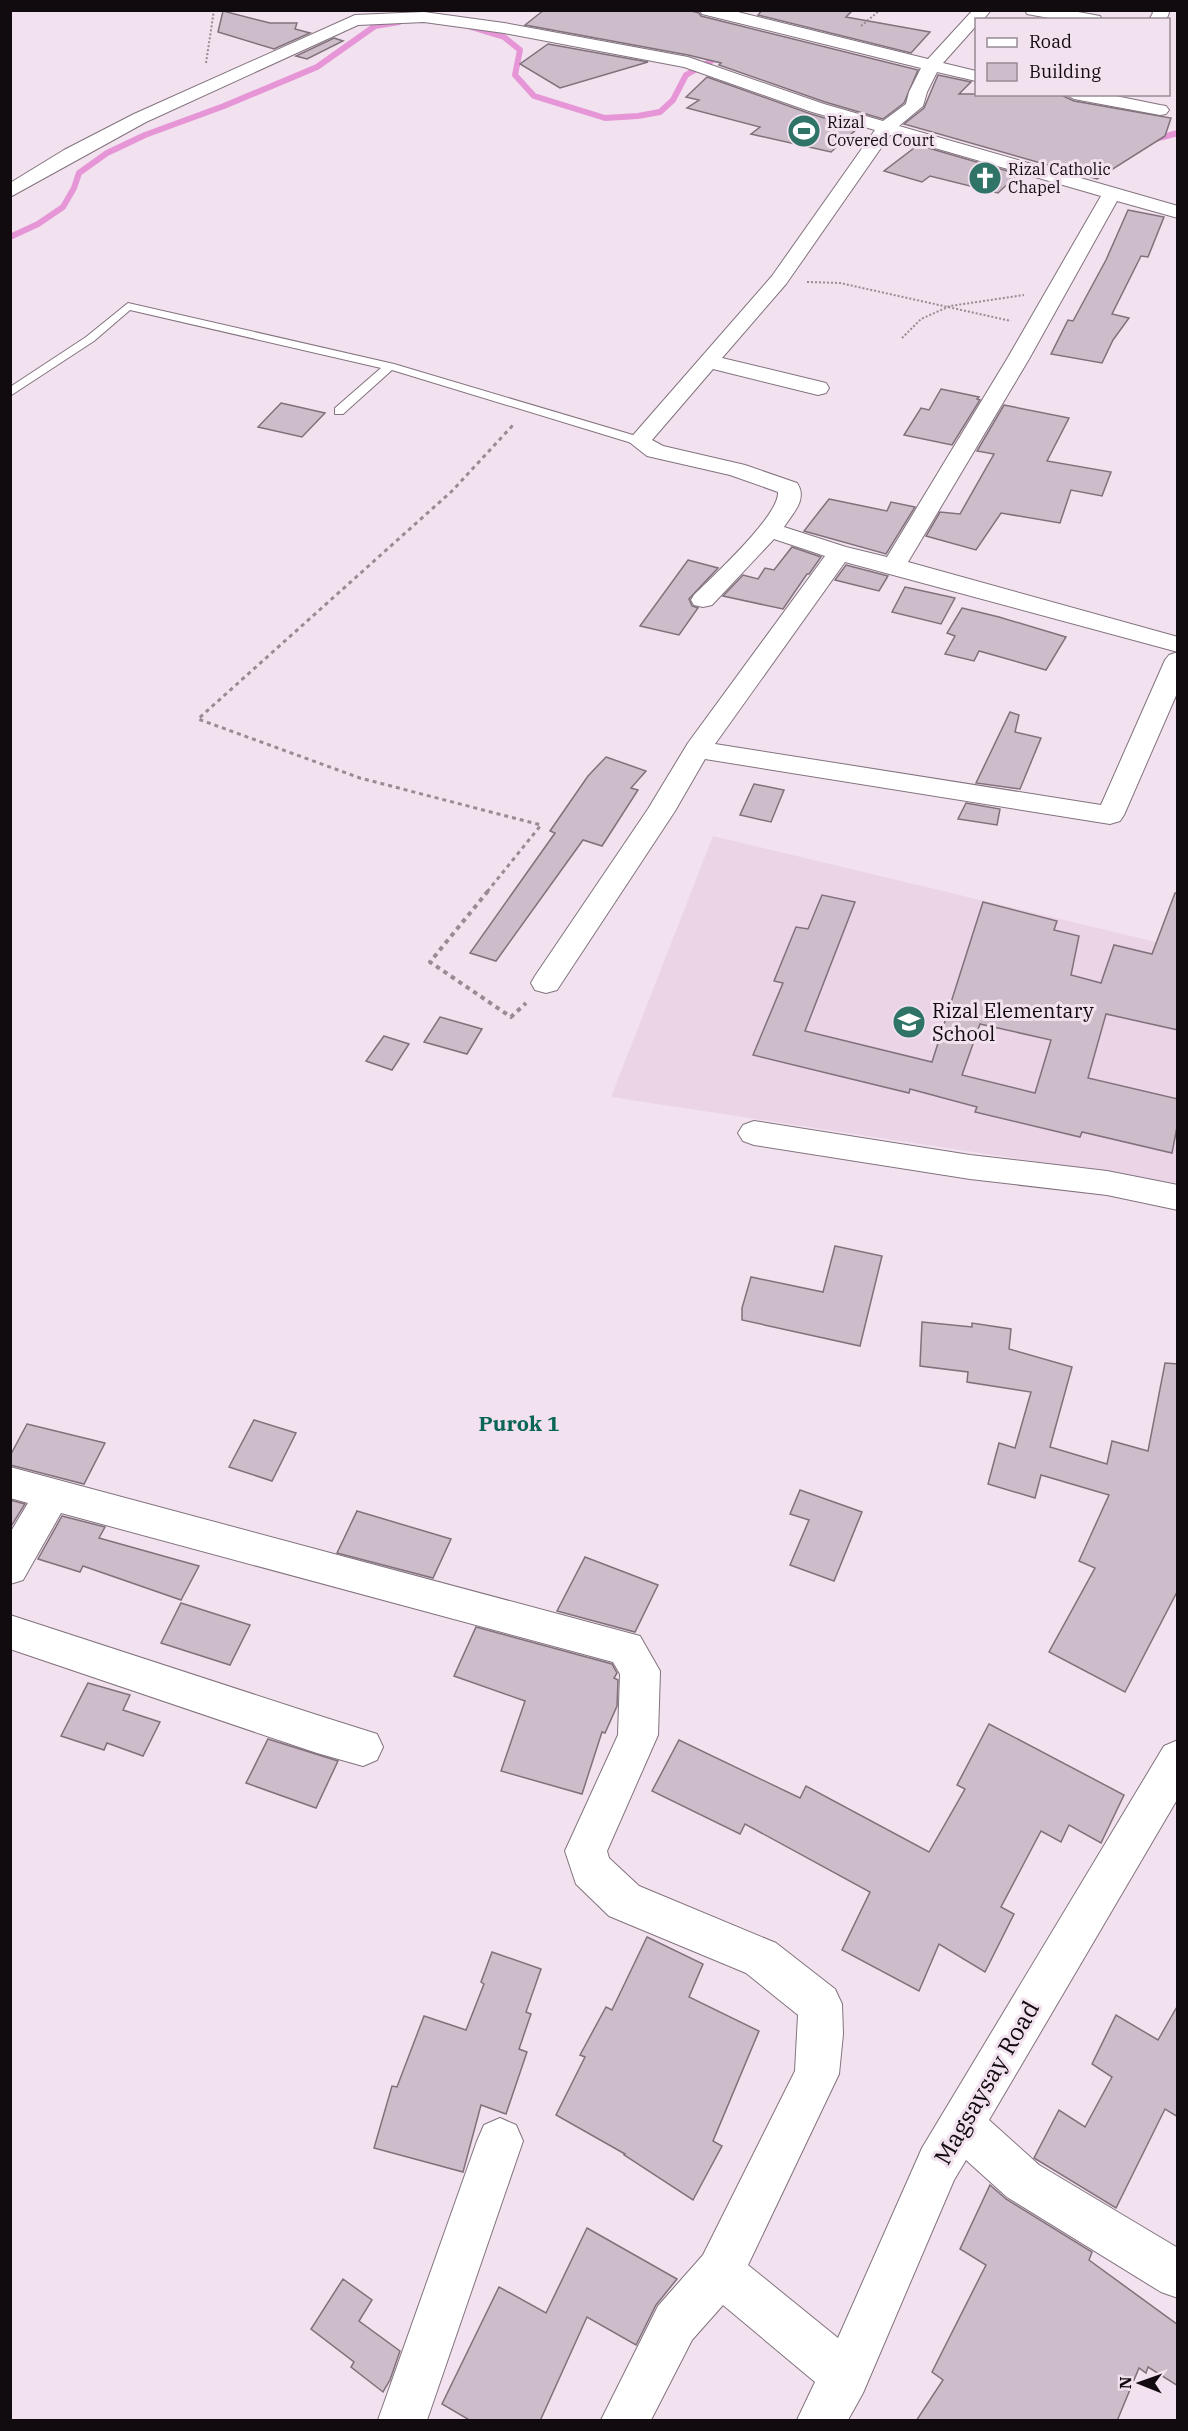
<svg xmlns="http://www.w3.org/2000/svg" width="1188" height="2431" font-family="'IBM Plex Serif',serif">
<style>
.built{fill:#ebd4e6}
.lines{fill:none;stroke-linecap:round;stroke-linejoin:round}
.stream{stroke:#e695d7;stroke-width:6}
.building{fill:#cdbcc9;stroke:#80717c;stroke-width:1.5;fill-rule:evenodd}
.service-casing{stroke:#82737f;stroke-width:2}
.minor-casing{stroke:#82737f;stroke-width:2}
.path-far2{stroke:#988b95;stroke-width:2;stroke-dasharray:2 2;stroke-linecap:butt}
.path-far1{stroke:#988b95;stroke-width:3;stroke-dasharray:4 4;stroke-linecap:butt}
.path{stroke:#988b95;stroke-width:4;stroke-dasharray:4.5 4.5;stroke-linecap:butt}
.service{fill:#fff;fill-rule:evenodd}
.minor{fill:#fff;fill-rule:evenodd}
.labels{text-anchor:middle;stroke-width:6;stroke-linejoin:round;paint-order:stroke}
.far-poi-label{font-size:16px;fill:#110b0f;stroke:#f2e1ee;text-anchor:start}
.poi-label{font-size:20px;fill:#110b0f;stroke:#f2e1ee;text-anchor:start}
.neighbourhood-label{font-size:21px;font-weight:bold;fill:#0a6557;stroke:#f2e1ee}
.near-street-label{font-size:24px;fill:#110b0f;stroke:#f2e1ee}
</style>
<rect width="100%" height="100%" fill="#f2e1ee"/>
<polygon class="built" points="713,836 1177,947 1177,1183 611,1097"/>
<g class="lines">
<g class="stream">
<polyline points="471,27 504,37 520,50 515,75 534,96 605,118 638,116 660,112 673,100 686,75 722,55"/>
<polyline points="1147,141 1178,133"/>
<polyline points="10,237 38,224 63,207 74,188 79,173 107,153 145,135 224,106 317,67 375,26 399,22"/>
</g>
</g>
<g class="building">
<polygon points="544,10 688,10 699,13 701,16 918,70 904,103 883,119 825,102 719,65 721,63 688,55 525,25"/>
<polygon points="762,10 853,10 846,17 930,32 911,53 758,15"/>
<polygon points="223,11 270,23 297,23 295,29 310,33 274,49 218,32"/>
<polygon points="334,38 343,41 307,59 296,56"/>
<polygon points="548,44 648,62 560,88 520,64"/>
<polygon points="938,75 971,82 959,94 1059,94 1074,101 1171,118 1165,136 1097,179 904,124 924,108"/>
<polygon points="707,77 811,114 858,128 831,152 751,134 760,127 687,108 699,100 686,97"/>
<polygon points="918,145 1018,174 998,193 930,176 922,182 884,171"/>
<polygon points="1128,210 1164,217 1148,257 1141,256 1112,314 1129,318 1113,340 1102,363 1051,354 1068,320 1073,321 1106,260"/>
<polygon points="941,389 979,397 977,399 980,400 952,445 904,435 921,408 929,410"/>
<polygon points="281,403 325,413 302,437 258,427"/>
<polygon points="1004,405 1069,418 1047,461 1111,472 1102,496 1071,490 1060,523 1001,513 976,550 926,536 940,512 960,514 994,454 977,451"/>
<polygon points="829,499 887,511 891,502 915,507 886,554 804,531"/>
<polygon points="792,547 821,557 809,574 807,574 783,609 723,596 743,575 758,579 765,568 774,570"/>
<polygon points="688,560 718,568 689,599 692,606 698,608 679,635 640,626"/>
<polygon points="846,565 888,576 879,591 835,580"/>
<polygon points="905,587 955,598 941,624 892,612"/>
<polygon points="962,608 999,617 1066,637 1046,670 979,651 974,661 945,654 955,636 947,633"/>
<polygon points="1010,712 1019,715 1015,732 1041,738 1020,789 976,783"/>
<polygon points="606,757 646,771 631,788 638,790 602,846 583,840 496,961 470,953 555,833 550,831 588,776"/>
<polygon points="754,784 784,790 771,822 740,815"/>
<polygon points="966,803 1000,809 997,825 958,819"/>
<path d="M1175 893H1178V1030L1106 1014 1088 1078 1178 1099V1122L1172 1153 1082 1132 1080 1137 975 1112 977 1107 910 1089 909 1093 753 1055 783 983 774 981 796 927 808 929 822 895 855 902 805 1031 932 1062 983 902 1057 921 1054 930 1079 936 1071 975 1101 983 1114 945 1152 954ZM980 1024 1051 1040 1035 1093 962 1075Z"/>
<polygon points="440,1017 482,1029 467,1054 424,1042"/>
<polygon points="384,1036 409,1044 392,1070 366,1061"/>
<polygon points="835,1246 882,1256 860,1346 742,1320 742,1308 751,1277 823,1292"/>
<polygon points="922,1322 972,1327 972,1323 1011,1329 1009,1349 1072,1367 1050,1447 1107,1464 1112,1441 1148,1451 1165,1363 1178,1364 1178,1590 1125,1692 1049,1652 1095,1568 1079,1561 1109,1495 1041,1475 1035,1498 988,1484 999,1443 1015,1448 1031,1392 967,1382 968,1372 920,1366"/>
<polygon points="254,1420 296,1433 272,1481 229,1467"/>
<polygon points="27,1424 105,1443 84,1484 10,1465 10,1456"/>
<polygon points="800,1490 862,1512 834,1581 790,1565 809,1520 790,1514"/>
<polygon points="10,1500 25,1504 10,1528"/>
<polygon points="357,1511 451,1539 433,1578 337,1553"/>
<polygon points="62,1516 105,1527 99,1538 199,1566 181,1600 83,1566 80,1572 38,1559"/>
<polygon points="585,1557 658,1585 635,1632 557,1611"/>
<polygon points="181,1603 250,1625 230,1665 161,1643"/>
<polygon points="476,1627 612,1664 617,1673 614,1678 618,1680 617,1706 605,1733 602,1732 582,1794 501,1771 525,1701 454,1676"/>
<polygon points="88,1683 130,1695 123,1710 160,1722 143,1756 107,1743 104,1750 61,1736"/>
<polygon points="989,1724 1124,1795 1101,1843 1069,1825 1061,1842 1041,1831 1001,1907 1014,1914 985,1972 939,1944 919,1991 842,1950 870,1892 745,1824 740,1834 652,1791 679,1740 800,1798 806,1786 929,1852 965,1789 957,1785"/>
<polygon points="268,1739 338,1761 316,1808 246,1783"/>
<polygon points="647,1937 703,1964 689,1997 759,2031 713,2141 722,2146 693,2200 624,2155 625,2154 556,2115 585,2057 580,2055 606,2007 612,2010"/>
<polygon points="492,1952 541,1969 526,2012 531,2014 519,2049 527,2052 506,2114 481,2105 463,2172 374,2148 392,2086 397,2087 424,2016 466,2030 484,1984 481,1982"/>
<polygon points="1178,2005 1178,2117 1165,2109 1116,2208 1034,2158 1059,2110 1085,2127 1112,2077 1092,2064 1116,2015 1158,2040"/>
<polygon points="990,2185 1006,2199 1092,2252 1089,2260 1178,2325 1178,2386 1148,2367 1146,2373 1139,2368 1117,2421 916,2421 943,2380 932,2372 986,2265 960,2249"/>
<polygon points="587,2228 677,2279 656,2305 636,2345 587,2317 540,2421 471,2421 442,2404 499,2287 546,2313"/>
<polygon points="343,2279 372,2300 359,2321 400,2351 390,2380 383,2392 351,2367 354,2362 311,2329"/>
</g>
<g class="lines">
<defs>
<polygon id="service" points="128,303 394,364 643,438 645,441 643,444 635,444 392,370 343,414 335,414 335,408 381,368 130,310 94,341 10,396 10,387 86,337"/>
<g id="minor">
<path d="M700 10H730L928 59 973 10H991L983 20H976V26L943 63 976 71V81L937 72 927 92 923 106 899 126 1178 206V218L1117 201 1029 359 908 562 1178 637V652L845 562 715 744 1101 805 1165 660 1169 655 1178 652V691L1124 815 1120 821 1110 824 705 759 675 811 557 990 546 993 535 990 531 983 535 976 648 809 688 743 825 556 774 539 712 605 703 607 694 605 691 600 694 595C713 576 780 515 778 492L730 475 647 456 628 441 772 276 875 130 812 112 684 67 504 33 424 22 358 25 146 122 10 197V183L64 150 134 114 355 15 424 12 504 23 688 57 824 104 883 121 906 104 909 92 921 68 702 14ZM890 135 1101 196 1007 359 887 557 846 547 784 527C793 513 808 499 797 483L745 465 663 446 652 440 713 369 818 395 826 393 829 388 826 383 722 358 786 284Z"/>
<polygon points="1025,10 1067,10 1100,16 1102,20 1060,20 1027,14"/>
<polygon points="1151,10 1168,10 1169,13 1166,20 1149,20 1153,13"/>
<polygon points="1065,94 1106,94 1160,105 1166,106 1169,110 1166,114 1160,115 1074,99"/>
<polygon points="754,1121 970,1155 1107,1171 1178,1185 1178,1210 1107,1195 970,1179 754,1145 743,1141 738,1133 743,1125"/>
<polygon points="10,1467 640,1636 660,1671 658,1735 607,1851 609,1858 639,1886 776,1943 835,1989 842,2004 843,2034 839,2074 748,2265 838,2338 922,2148 1164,1746 1178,1740 1178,1798 989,2120 1039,2165 1178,2248 1178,2298 1161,2292 1007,2197 966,2160 954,2180 863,2393 848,2420 797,2420 815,2382 723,2305 692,2340 651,2420 601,2420 658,2306 703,2255 795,2071 798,2015 746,1973 609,1916 576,1884 565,1851 618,1735 620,1674 613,1662 61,1513 23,1580 10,1584 10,1533 28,1503 10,1498"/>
<polygon points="10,1615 317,1715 377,1734 383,1747 377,1760 363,1766 317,1753 10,1649"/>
<polygon points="500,2118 516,2125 523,2141 427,2420 378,2420 477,2141 484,2125"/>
</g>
</defs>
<use href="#service" class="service-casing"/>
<use href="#minor" class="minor-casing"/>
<g class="path-far2">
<polyline points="861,26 880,10"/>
<polyline points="206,63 214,10"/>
<polyline points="807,282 840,283 1011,321"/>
<polyline points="902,338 921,319 950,306 1024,295"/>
</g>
<polyline class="path-far1" points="487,892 541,825 360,778 198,719 452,491 514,424"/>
<polyline class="path" points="488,891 430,962 511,1017 526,1003"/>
<use href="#service" class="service"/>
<use href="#minor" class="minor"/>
</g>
<defs>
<symbol id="stadium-disc" viewBox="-11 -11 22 22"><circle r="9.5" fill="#2f7467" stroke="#f2e1ee"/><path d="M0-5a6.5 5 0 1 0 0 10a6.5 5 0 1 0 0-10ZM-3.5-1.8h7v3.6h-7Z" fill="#fff"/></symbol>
<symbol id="church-disc" viewBox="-11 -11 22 22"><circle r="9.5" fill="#2f7467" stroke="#f2e1ee"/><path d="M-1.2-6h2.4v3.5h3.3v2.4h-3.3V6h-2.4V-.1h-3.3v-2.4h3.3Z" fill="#fff"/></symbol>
<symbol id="school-disc" viewBox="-11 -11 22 22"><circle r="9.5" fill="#2f7467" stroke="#f2e1ee"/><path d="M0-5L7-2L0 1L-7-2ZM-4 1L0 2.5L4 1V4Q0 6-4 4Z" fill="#fff"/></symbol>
</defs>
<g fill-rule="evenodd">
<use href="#stadium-disc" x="785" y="112" width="38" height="38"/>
<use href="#church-disc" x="966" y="159" width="38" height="38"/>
<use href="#school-disc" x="890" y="1003" width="38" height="38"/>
</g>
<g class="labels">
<g class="far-poi-label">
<text x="827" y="128">Rizal<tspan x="827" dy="18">Covered Court</tspan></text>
<text x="1008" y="175">Rizal Catholic<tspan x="1008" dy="18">Chapel</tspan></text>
</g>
<g class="poi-label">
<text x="932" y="1018">Rizal Elementary<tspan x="932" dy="23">School</tspan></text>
</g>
<g class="neighbourhood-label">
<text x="519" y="1431">Purok 1</text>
</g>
<g class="near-street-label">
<text transform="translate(987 2083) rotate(-60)" y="8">Magsaysay Road</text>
</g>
</g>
<rect width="1188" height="2431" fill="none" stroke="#110b0f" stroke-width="24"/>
<rect x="975" y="18" width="195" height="78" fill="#f2e1ee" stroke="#988b95" stroke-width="1.5"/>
<rect x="987" y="38" width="30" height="9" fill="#ffffff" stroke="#988b95" stroke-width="1.5"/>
<text x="1029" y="48" font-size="18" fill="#110b0f">Road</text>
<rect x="987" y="63" width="30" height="18" fill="#cdbcc9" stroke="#988b95" stroke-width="1.5"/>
<text x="1029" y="78" font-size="18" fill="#110b0f">Building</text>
<g transform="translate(1140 2383) rotate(271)" stroke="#f2e1ee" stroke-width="4.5" paint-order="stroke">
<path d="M0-4.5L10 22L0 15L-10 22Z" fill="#110b0f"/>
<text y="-9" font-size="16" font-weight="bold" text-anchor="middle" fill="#110b0f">N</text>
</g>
</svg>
